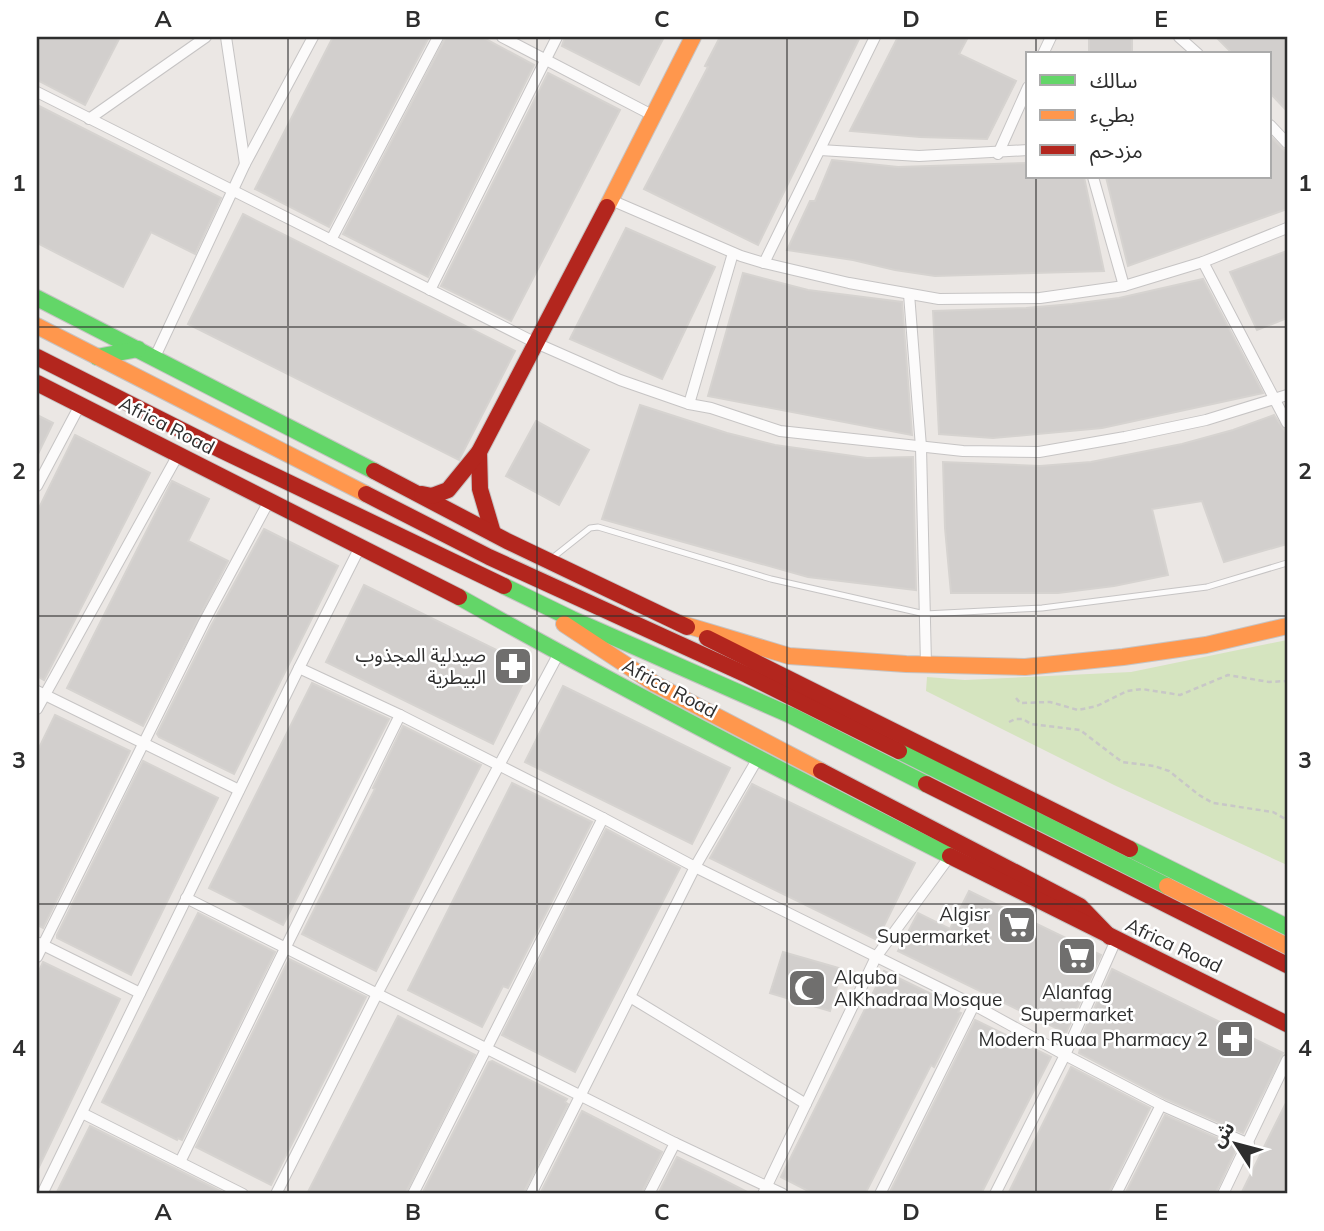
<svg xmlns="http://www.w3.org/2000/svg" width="1324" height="1231" font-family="Mulish,'Noto Sans Arabic',sans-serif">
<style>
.green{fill:#d5e4bf}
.building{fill:#d2cfcd;stroke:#d6d3d0;stroke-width:2}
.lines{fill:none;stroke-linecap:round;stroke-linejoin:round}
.lane-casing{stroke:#c6c4c4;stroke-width:7}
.street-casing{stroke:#c6c4c4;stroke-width:12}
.fast-casing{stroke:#c6c4c4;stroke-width:18}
.slow-casing{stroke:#c6c4c4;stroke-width:18}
.jam-casing{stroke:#c6c4c4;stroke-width:18}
.path{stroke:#c8c7c7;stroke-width:2.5;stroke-dasharray:5 3.5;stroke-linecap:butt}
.lane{stroke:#fcfbfb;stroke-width:5}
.street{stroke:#fcfbfb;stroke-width:10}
.fast{stroke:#63d668;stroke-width:16}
.slow{stroke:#ff974d;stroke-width:16}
.jam{stroke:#b3261e;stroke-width:16}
.grid{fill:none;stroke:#2e2e2e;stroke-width:2;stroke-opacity:0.55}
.labels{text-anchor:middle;stroke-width:5;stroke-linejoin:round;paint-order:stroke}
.street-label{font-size:19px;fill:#2e2e2e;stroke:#fff}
.poi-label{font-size:19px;fill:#2e2e2e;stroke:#fff;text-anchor:end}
.neatline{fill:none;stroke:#2e2e2e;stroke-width:2.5}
.grid-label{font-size:23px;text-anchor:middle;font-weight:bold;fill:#2e2e2e}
</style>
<rect width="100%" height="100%" fill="#ebe7e4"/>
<polygon class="green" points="1287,640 1287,865 1114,785 926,691 927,677 965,680 1131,672"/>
<g class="building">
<polygon points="37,37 120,37 85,105 37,80"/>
<polygon points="333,37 429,37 329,227 255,189"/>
<polygon points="446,37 482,37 534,65 428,277 343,234"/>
<polygon points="565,37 664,37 639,85 562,46"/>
<polygon points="720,37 860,37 758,245 644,189 708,67 705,66"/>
<polygon points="898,37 968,37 959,54 1016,81 987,139 920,137 850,131"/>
<rect x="1089" y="37" width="43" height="17"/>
<polygon points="1216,37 1287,37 1287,111 1270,93 1270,54 1233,54"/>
<polygon points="548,73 620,110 511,321 441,286"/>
<polygon points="37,105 221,198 195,254 151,232 123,287 37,243"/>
<polygon points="1270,136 1287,153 1287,209 1128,266 1106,177 1270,177"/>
<polygon points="832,160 898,167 1028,163 1028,177 1084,177 1104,271 935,276 895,270 853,260 787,250 810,201 815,201"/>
<polygon points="243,214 515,351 459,460 188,324"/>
<polygon points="626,228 715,267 662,379 570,339"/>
<polygon points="1287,251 1287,318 1257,330 1230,272"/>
<polygon points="743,273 808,290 902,302 912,435 708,396"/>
<polygon points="1203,279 1263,393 1102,428 993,438 939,434 933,311 1026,308 1072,304 1119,298"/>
<polygon points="640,405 727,433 775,445 867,458 913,457 916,590 808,577 602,519"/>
<polygon points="37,415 53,423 37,456"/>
<polygon points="1274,415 1287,434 1287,544 1224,562 1202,501 1152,509 1168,575 1114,586 1058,593 951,593 945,528 943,462 1040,466 1091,462 1182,444 1233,430"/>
<polygon points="536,421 589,450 559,505 506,476"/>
<polygon points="75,435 150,473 44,680 37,676 37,512"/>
<polygon points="172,481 209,499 188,541 228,561 143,726 67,688"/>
<polygon points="264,529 338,566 234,774 159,737 157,734 211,626"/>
<polygon points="364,585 531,667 493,744 326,662"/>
<polygon points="312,683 389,719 283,925 209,888"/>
<polygon points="563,686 730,768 692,844 525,762"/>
<polygon points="55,715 130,751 43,928 37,925 37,752"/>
<polygon points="403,726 481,765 376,971 302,934 375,789 373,788"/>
<polygon points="143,761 218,798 131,975 57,938 57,935"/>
<polygon points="512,783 592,822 508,988 503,986 482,1027 408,990"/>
<polygon points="752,784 915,863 877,940 710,858"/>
<polygon points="606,829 680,868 575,1072 502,1035"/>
<polygon points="969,891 1101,955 1066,1033 898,951 918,913 950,929"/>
<polygon points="198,913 275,952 182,1140 178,1138 177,1140 102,1102"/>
<polygon points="783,952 842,969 830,1011 770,993"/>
<polygon points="289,959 366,997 271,1185 196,1147"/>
<polygon points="43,962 120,999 37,1171 37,975"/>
<polygon points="1112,969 1283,1053 1243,1133 1164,1098 1079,1053 1082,1041 1080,1040"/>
<polygon points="884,971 960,1008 958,1012 961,1013 934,1067 931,1065 865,1194 814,1194 781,1177"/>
<polygon points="398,1016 475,1055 405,1194 307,1194"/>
<polygon points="975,1020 1051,1057 981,1194 889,1194"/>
<polygon points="492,1061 567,1099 565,1102 568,1104 523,1194 422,1194 489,1062"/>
<polygon points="1071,1067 1150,1108 1108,1194 1008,1194"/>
<polygon points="1287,1101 1287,1194 1241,1194 1267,1141"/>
<polygon points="582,1111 662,1152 641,1194 540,1194"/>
<polygon points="1165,1115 1237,1147 1215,1194 1125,1194"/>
<polygon points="90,1126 226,1194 56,1194"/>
<polygon points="677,1157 714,1175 751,1194 658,1194"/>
</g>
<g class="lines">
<defs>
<polyline id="lane" points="551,559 590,528 598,527 771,579 925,614 1042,608 1207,587 1287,563"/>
<g id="street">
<polyline points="226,37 245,164"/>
<polyline points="502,37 654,116"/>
<polyline points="1179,37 1198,54"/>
<polyline points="1043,54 1051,37"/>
<polyline points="37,92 536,343 620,380 689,404 711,408 780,431 963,451 1039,452 1125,437 1206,420 1287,395"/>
<polyline points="89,119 206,37"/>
<polyline points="1270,125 1287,143"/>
<polyline points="820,150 919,156 1028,150"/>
<polyline points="998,154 1028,87"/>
<polyline points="1093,177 1124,286"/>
<polyline points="611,200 741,256 764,263 849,283 939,299 1040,298 1124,286 1203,262 1287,228"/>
<polyline points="331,240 438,37"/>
<polyline points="1203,262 1287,423"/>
<polyline points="764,263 875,37"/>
<polyline points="430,290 557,37"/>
<polyline points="909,294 921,447 926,665"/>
<polyline points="155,357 245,164 313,37"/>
<polyline points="689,404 733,253"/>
<polyline points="37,486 80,405"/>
<polyline points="299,668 400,715 603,818 695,867 974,1005 1065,1055 1161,1105 1249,1144"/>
<polyline points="37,691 239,790"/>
<polyline points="37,709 179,453"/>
<polyline points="186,898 675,1143 783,1194"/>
<polyline points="39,943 140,993"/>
<polyline points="37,957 204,622 269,501"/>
<polyline points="630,997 806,1104"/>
<polyline points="82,1113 243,1194"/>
<polyline points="180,1162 400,715"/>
<polyline points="42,1194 299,668 361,545"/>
<polyline points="276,1194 377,994 559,653"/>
<polyline points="413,1194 603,818"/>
<polyline points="531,1194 695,867 758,758"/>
<polyline points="649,1194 675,1143"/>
<polyline points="763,1194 876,957 950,856"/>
<polyline points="880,1194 974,1005"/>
<polyline points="995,1194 1065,1055 1116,940"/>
<polyline points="1116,1194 1161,1105"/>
<polyline points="1223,1194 1287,1060"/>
</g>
<g id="fast">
<polyline points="37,298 374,471"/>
<polyline points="97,357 138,349"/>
<polyline points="504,586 572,619 790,715 926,784"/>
<path d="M459 597C620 688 785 773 950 856"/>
<polyline points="899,751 1167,886"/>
<polyline points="1130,849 1287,927"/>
</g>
<g id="slow">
<polyline points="607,207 693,37"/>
<polyline points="37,326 366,494"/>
<polyline points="679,623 789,656 906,664 1025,667 1123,657 1206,645 1287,626"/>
<polyline points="564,624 655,684 821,771"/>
<polyline points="1167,886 1287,946"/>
</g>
<g id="jam">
<polyline points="37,357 221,450 504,586"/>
<polyline points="37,383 459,597"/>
<polyline points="479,452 480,489 493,533"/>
<polyline points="374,471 507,541 687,627"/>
<polyline points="366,494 489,557 747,675 899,751"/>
<polyline points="422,494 432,496 448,490 479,452 607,207"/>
<polyline points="707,638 1130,849"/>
<polyline points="821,771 1080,906 1110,937"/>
<polyline points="926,784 1287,965"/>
<polyline points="950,856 1287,1024"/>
</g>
</defs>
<use href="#lane" class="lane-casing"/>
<use href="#street" class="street-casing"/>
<use href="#fast" class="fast-casing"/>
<use href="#slow" class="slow-casing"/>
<use href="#jam" class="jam-casing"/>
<g class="path">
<polyline points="1016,698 1020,703 1050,702 1078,710 1097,706 1127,691 1142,689 1180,695 1228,675 1269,682 1287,681"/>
<polyline points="1009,722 1015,719 1023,719 1031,724 1080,730 1122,762 1154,766 1169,771 1199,795 1213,803 1273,812 1287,820"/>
</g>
<use href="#lane" class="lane"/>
<use href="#street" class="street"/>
<use href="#fast" class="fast"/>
<use href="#slow" class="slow"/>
<use href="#jam" class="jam"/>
</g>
<path class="grid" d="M288 37V1194M537 37V1194M787 37V1194M1036 37V54M1036 177V1194M37 327H1287M37 616H1287M37 904H1287"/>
<defs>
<symbol id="pharmacy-square" viewBox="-11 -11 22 22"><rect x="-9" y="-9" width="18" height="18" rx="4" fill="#706f6e" stroke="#fff"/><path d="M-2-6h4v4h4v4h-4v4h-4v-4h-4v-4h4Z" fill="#fff"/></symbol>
<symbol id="supermarket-square" viewBox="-11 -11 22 22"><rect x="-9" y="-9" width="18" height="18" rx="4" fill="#706f6e" stroke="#fff"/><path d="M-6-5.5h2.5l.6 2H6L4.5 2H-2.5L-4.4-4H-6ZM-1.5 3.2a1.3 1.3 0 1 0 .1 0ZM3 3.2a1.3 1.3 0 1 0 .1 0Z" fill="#fff"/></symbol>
<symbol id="mosque-square" viewBox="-11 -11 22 22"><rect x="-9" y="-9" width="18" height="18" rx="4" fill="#706f6e" stroke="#fff"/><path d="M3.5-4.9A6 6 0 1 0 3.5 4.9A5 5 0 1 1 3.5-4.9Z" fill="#fff"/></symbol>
</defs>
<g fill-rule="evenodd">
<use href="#pharmacy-square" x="491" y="644" width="44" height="44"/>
<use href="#supermarket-square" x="995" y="903" width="44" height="44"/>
<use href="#supermarket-square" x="1055" y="934" width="44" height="44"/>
<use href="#mosque-square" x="785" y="966" width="44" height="44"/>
<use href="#pharmacy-square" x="1213" y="1017" width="44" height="44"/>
</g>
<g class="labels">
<g class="street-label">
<text transform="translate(167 425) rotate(27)" y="7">Africa Road</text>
<text transform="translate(670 688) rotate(28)" y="7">Africa Road</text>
<text transform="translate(1174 945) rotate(25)" y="7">Africa Road</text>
</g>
<g class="poi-label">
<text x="486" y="662">صيدلية المجذوب<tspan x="486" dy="22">البيطرية</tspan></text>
<text x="990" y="921">Algisr<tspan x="990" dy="22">Supermarket</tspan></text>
<text x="834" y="984" text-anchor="start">Alquba<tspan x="834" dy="22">AlKhadraa Mosque</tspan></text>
<text x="1077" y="999" text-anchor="middle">Alanfag<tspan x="1077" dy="22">Supermarket</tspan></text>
<text x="1208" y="1046">Modern Ruaa Pharmacy 2</text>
</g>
</g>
<rect width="1324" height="1231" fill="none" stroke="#ffffff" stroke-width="77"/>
<rect x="1026" y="52" width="245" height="126" fill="#ffffff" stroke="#ababab" stroke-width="2"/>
<rect x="1040" y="75" width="35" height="10" fill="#63d668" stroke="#ababab" stroke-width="2"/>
<text x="1090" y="88" font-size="21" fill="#2e2e2e">سالك</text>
<rect x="1040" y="110" width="35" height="10" fill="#ff974d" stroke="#ababab" stroke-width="2"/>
<text x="1090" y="122" font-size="21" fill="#2e2e2e">بطيء</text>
<rect x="1040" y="145" width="35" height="10" fill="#b3261e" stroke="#ababab" stroke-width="2"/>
<text x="1090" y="158" font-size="21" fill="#2e2e2e">مزدحم</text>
<g transform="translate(1236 1144) rotate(306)" stroke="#ffffff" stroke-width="5" paint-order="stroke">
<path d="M0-5L12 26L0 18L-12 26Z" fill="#2e2e2e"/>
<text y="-10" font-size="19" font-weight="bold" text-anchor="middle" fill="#2e2e2e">ش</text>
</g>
<rect x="38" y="38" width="1248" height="1154" class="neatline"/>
<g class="grid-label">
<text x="163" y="27">A</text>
<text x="413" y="27">B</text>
<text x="662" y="27">C</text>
<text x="911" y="27">D</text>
<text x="1161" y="27">E</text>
<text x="19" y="191">1</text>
<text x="1305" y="191">1</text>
<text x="19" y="479">2</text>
<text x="1305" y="479">2</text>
<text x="19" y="768">3</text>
<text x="1305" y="768">3</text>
<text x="19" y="1056">4</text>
<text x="1305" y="1056">4</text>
<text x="163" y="1220">A</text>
<text x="413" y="1220">B</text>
<text x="662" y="1220">C</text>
<text x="911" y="1220">D</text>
<text x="1161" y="1220">E</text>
</g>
</svg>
